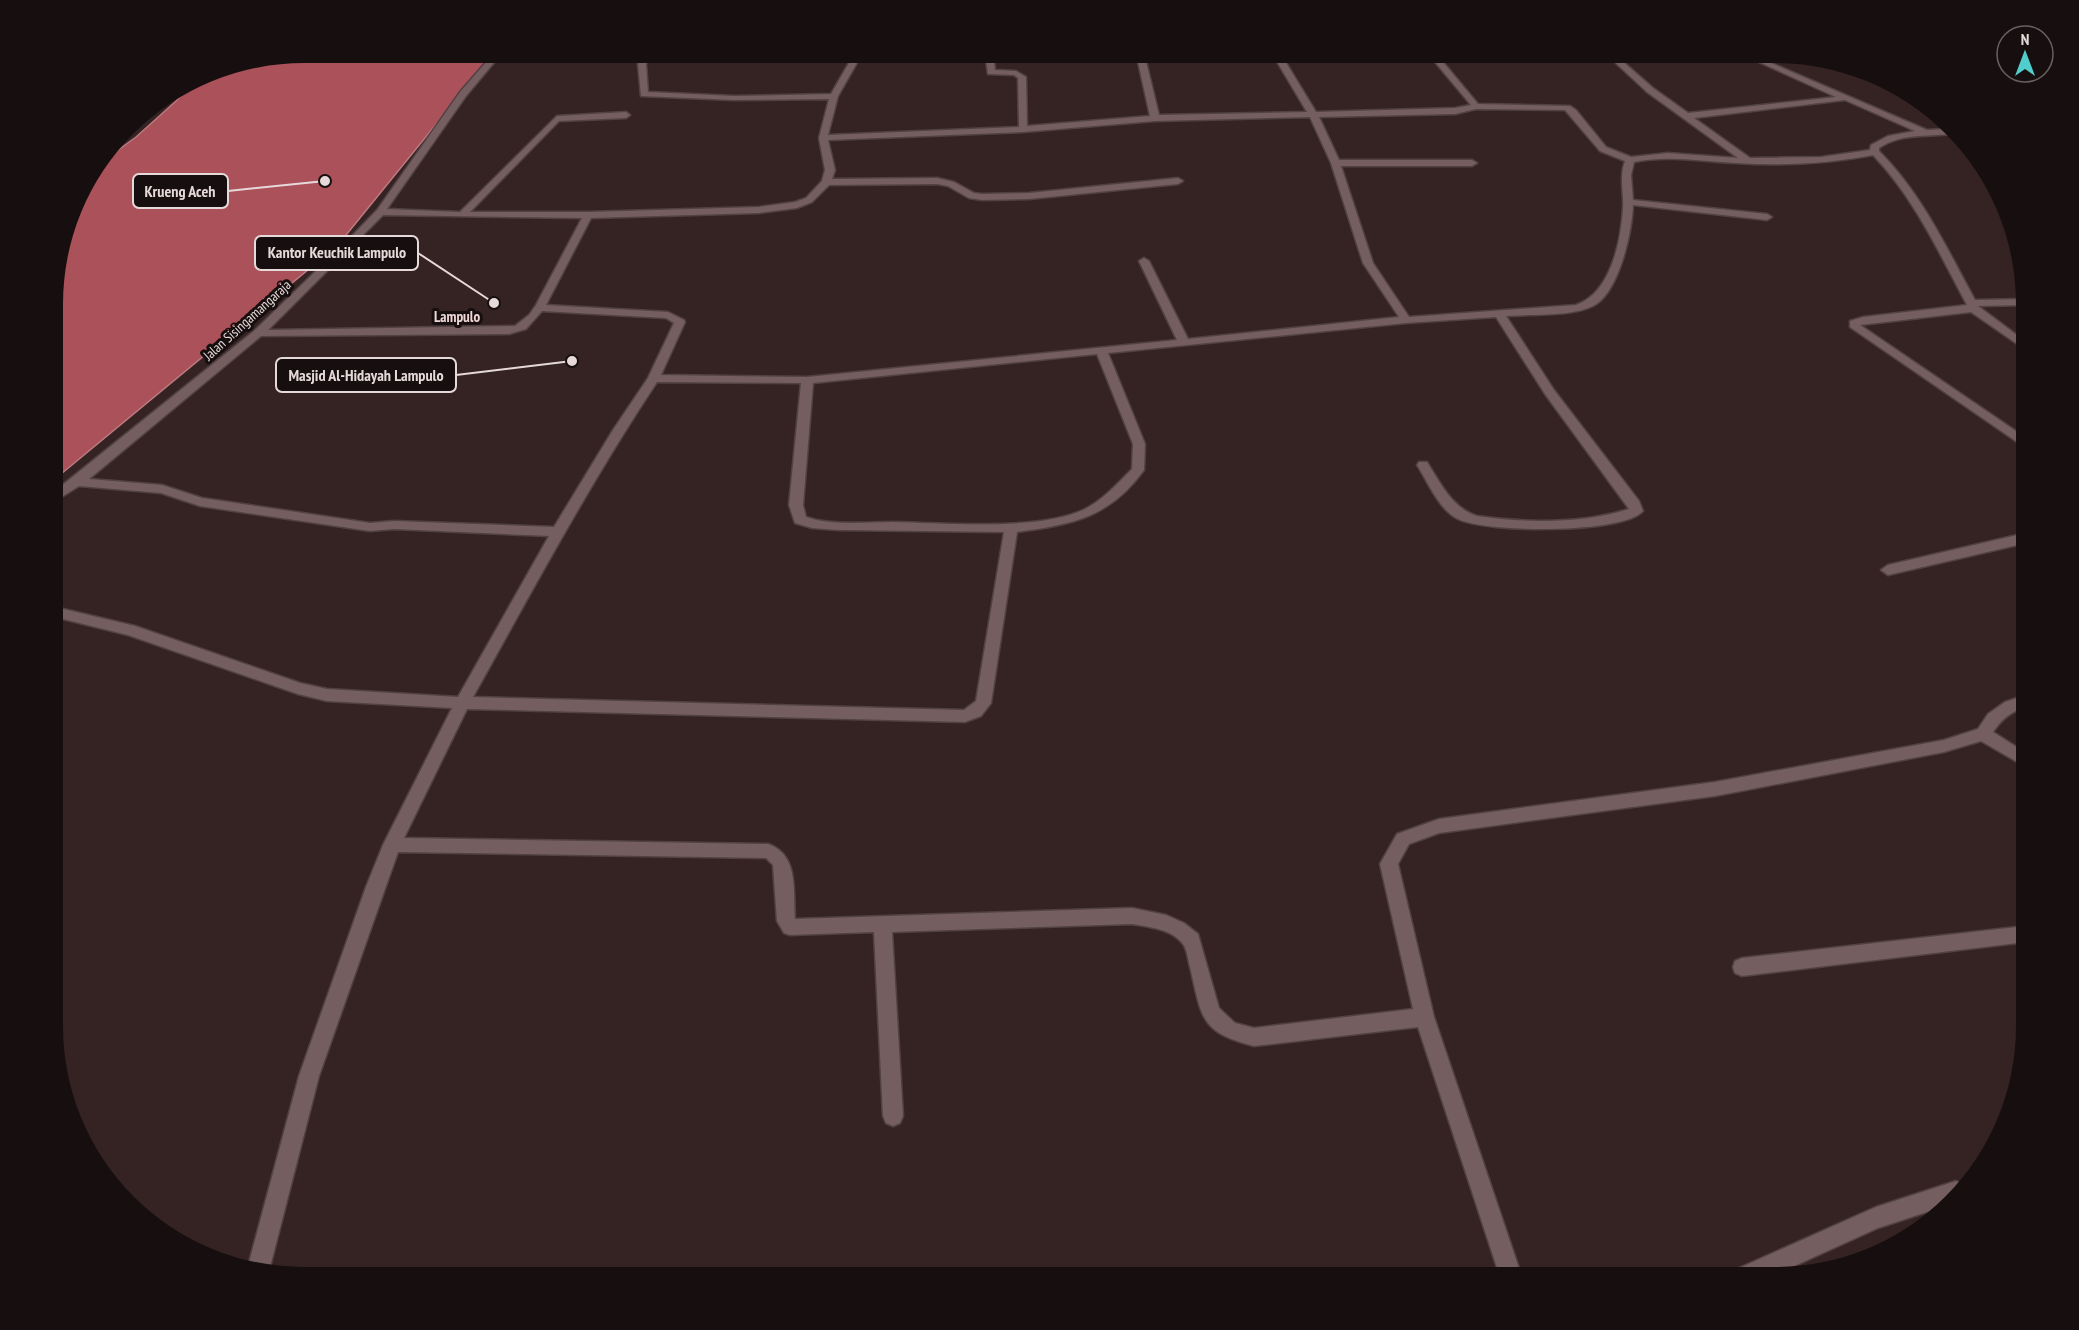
<svg xmlns="http://www.w3.org/2000/svg" width="2079" height="1330" font-family="'PT Sans Narrow',sans-serif">
<style>
.water{fill:#ab5159;stroke:#bd7a80;stroke-width:1.5}
.lines{fill:none;stroke-linecap:round;stroke-linejoin:round}
.minor-casing{stroke:#514142;stroke-width:3}
.minor{fill:#745e5f;fill-rule:evenodd}
.labels{text-anchor:middle;stroke-width:6;stroke-linejoin:round;paint-order:stroke}
.far-street-label{font-size:14px;fill:#e6d9da;stroke:#170f0f}
.far-quarter-label{font-size:15px;font-weight:bold;fill:#efd6d6;stroke:#170f0f}
.leader{fill:none;stroke:#e6d9da;stroke-width:2}
.callout-dot{fill:#e6d9da;stroke:#170f0f;stroke-width:2}
.callout{fill:#170f0f;stroke:#e6d9da;stroke-width:2}
.callout-label{font-size:16px;text-anchor:middle;font-weight:bold;fill:#e6d9da}
</style>
<rect width="100%" height="100%" fill="#352323"/>
<polygon class="water" points="304,53 494,53 338,245 55,479 55,271 79,192 103,161 136,137 176,101 196,79 208,72"/>
<g class="lines">
<defs>
<g id="minor">
<path d="M494 53H502L466 96 387 209 460 212 557 116 626 112 630 115 626 118 559 121 470 212H588L759 207 795 202 806 198 822 181 825 170 819 138 829 99 734 100 641 96 638 64 644 53H652L646 64 648 92 734 96 831 94 850 61 851 56 847 53H856L859 55 858 61 838 96 828 135 1019 127 1018 78 1014 75 988 74 985 53H993L995 70 1016 71 1026 77 1027 126 1150 116 1136 53H1144L1159 115 1307 112 1276 60 1291 54 1481 53 1477 55 1438 56 1478 104 1570 106 1576 110 1606 147 1631 157 1668 153 1738 158 1647 92 1605 53H1613L1653 88 1688 113 1836 97 1739 53H1748L1927 130 1947 129 1952 134C1926 137 1901 133 1879 148V151C1922 194 1946 247 1975 300L2026 299V305L1978 306 2026 342V350L1971 312 1860 325 2026 438V448L1850 327V321L1863 317 1967 305C1939 253 1915 199 1873 155 1827 164 1781 166 1735 163 1701 161 1667 155 1634 162L1631 175 1633 200 1767 214 1772 217 1767 220 1633 205C1632 232 1619 293 1593 306 1571 317 1531 314 1506 316L1554 390 1639 501 1643 511C1623 534 1486 533 1458 519 1439 510 1428 482 1417 465L1419 462H1427C1441 484 1452 508 1477 516 1525 523 1582 524 1629 509L1545 394 1496 317 1406 323 1108 353 1145 444 1144 470C1109 518 1073 524 1017 532L991 703 981 716 965 722 467 709 404 838 768 844C799 855 793 890 795 919L1132 908 1166 915 1184 923 1198 934 1219 1008 1235 1023 1254 1028 1413 1009 1380 864 1397 834 1439 819 1715 782 1944 740 1978 729 1988 714 2005 702 2026 695V707C2011 711 2001 720 1993 732L2026 753V767L1981 741 1944 752 1715 796 1439 833 1409 844 1398 864 1434 1017 1522 1277H1500L1418 1027 1254 1046C1199 1032 1202 1017 1190 967 1188 960 1187 949 1183 944 1172 929 1149 927 1132 924L892 932 903 1116 900 1123 893 1126 886 1123 883 1116 874 932 790 935 784 933 777 921 773 865 766 858 398 852 319 1076 269 1271 268 1273 247 1270 299 1076 366 887 383 845 452 708 327 701 298 694 128 635 55 617V607L135 626 300 683 327 689 458 697 549 536 394 529 370 531 200 506 161 493 79 486 55 501V491L254 331 348 240 377 210 460 92ZM1430 56 1471 105 1455 108 1316 112 1285 61 1292 58ZM1845 100 1915 131 1888 136 1871 145 1870 150 1821 157 1750 158 1694 118ZM1476 109 1565 110 1600 151 1625 161C1619 177 1624 192 1623 208 1621 241 1611 293 1576 305L1409 317 1373 263 1341 166H1472L1477 163 1472 160H1339L1319 117 1455 114ZM1310 117 1331 163 1363 263 1399 317 1188 339 1149 261 1144 258 1139 261 1177 340 807 377 661 375 685 322 684 320 668 312 546 305 591 218 759 213 797 208 812 202 829 185 937 184 948 186 969 198 982 200 1029 199 1178 184 1183 181 1178 178 1029 193 982 194 974 193 954 182 937 178 832 179 835 170 828 140 1023 132 1155 121ZM383 215 582 218 536 305 529 315 515 326 268 330ZM542 311 666 318 674 323 648 378 613 430 554 527 394 521 370 523 202 498 162 485 89 479 261 336 509 334 526 329ZM1097 354 1133 444 1132 469C1117 484 1102 501 1083 510 1036 531 945 523 892 522 865 522 832 526 806 517L803 505 813 383ZM657 382 801 383 789 505 795 523 812 528 838 530 1004 532 976 701 964 710 473 697C532 591 590 483 657 382Z"/>
<polygon points="2026,533 2026,543 1888,575 1881,570 1888,565"/>
<polygon points="2026,926 2026,942 1742,976 1735,973 1733,967 1735,961 1742,958"/>
<polygon points="1956,1181 1964,1185 1939,1208 1878,1228 1770,1277 1734,1277 1737,1269 1876,1207"/>
</g>
</defs>
<use href="#minor" class="minor-casing"/>
<use href="#minor" class="minor"/>
</g>
<g class="labels">
<g class="far-street-label">
<text transform="translate(247 320) rotate(-42)" y="5">Jalan Sisingamangaraja</text>
</g>
<g class="far-quarter-label">
<text x="457" y="322">Lampulo</text>
</g>
</g>
<path d="M0 0H2079V1330H0ZM304 63H1775A241 241 0 0 1 2016 304V1026A241 241 0 0 1 1775 1267H304A241 241 0 0 1 63 1026V304A241 241 0 0 1 304 63Z" fill="#170f0f" fill-rule="evenodd"/>
<path class="leader" d="M325 181L228 191M494 303L418 253M572 361L456 375"/>
<g class="callout-dot">
<circle cx="325" cy="181" r="6"/>
<circle cx="494" cy="303" r="6"/>
<circle cx="572" cy="361" r="6"/>
</g>
<g class="callout">
<rect x="133" y="174" width="95" height="34" rx="6"/>
<rect x="255" y="236" width="163" height="34" rx="6"/>
<rect x="276" y="358" width="180" height="34" rx="6"/>
</g>
<g class="callout-label">
<text x="180" y="197">Krueng Aceh</text>
<text x="337" y="258">Kantor Keuchik Lampulo</text>
<text x="366" y="381">Masjid Al-Hidayah Lampulo</text>
</g>
<g transform="translate(2025 54)"><circle r="28" fill="#170f0f" stroke="#6a6060" stroke-width="1.5"/>
<path d="M0-4.5L10 22L0 15L-10 22Z" fill="#52cdce"/>
<text y="-9" font-size="16" font-weight="bold" text-anchor="middle" fill="#e6d9da">N</text>
</g>
</svg>
